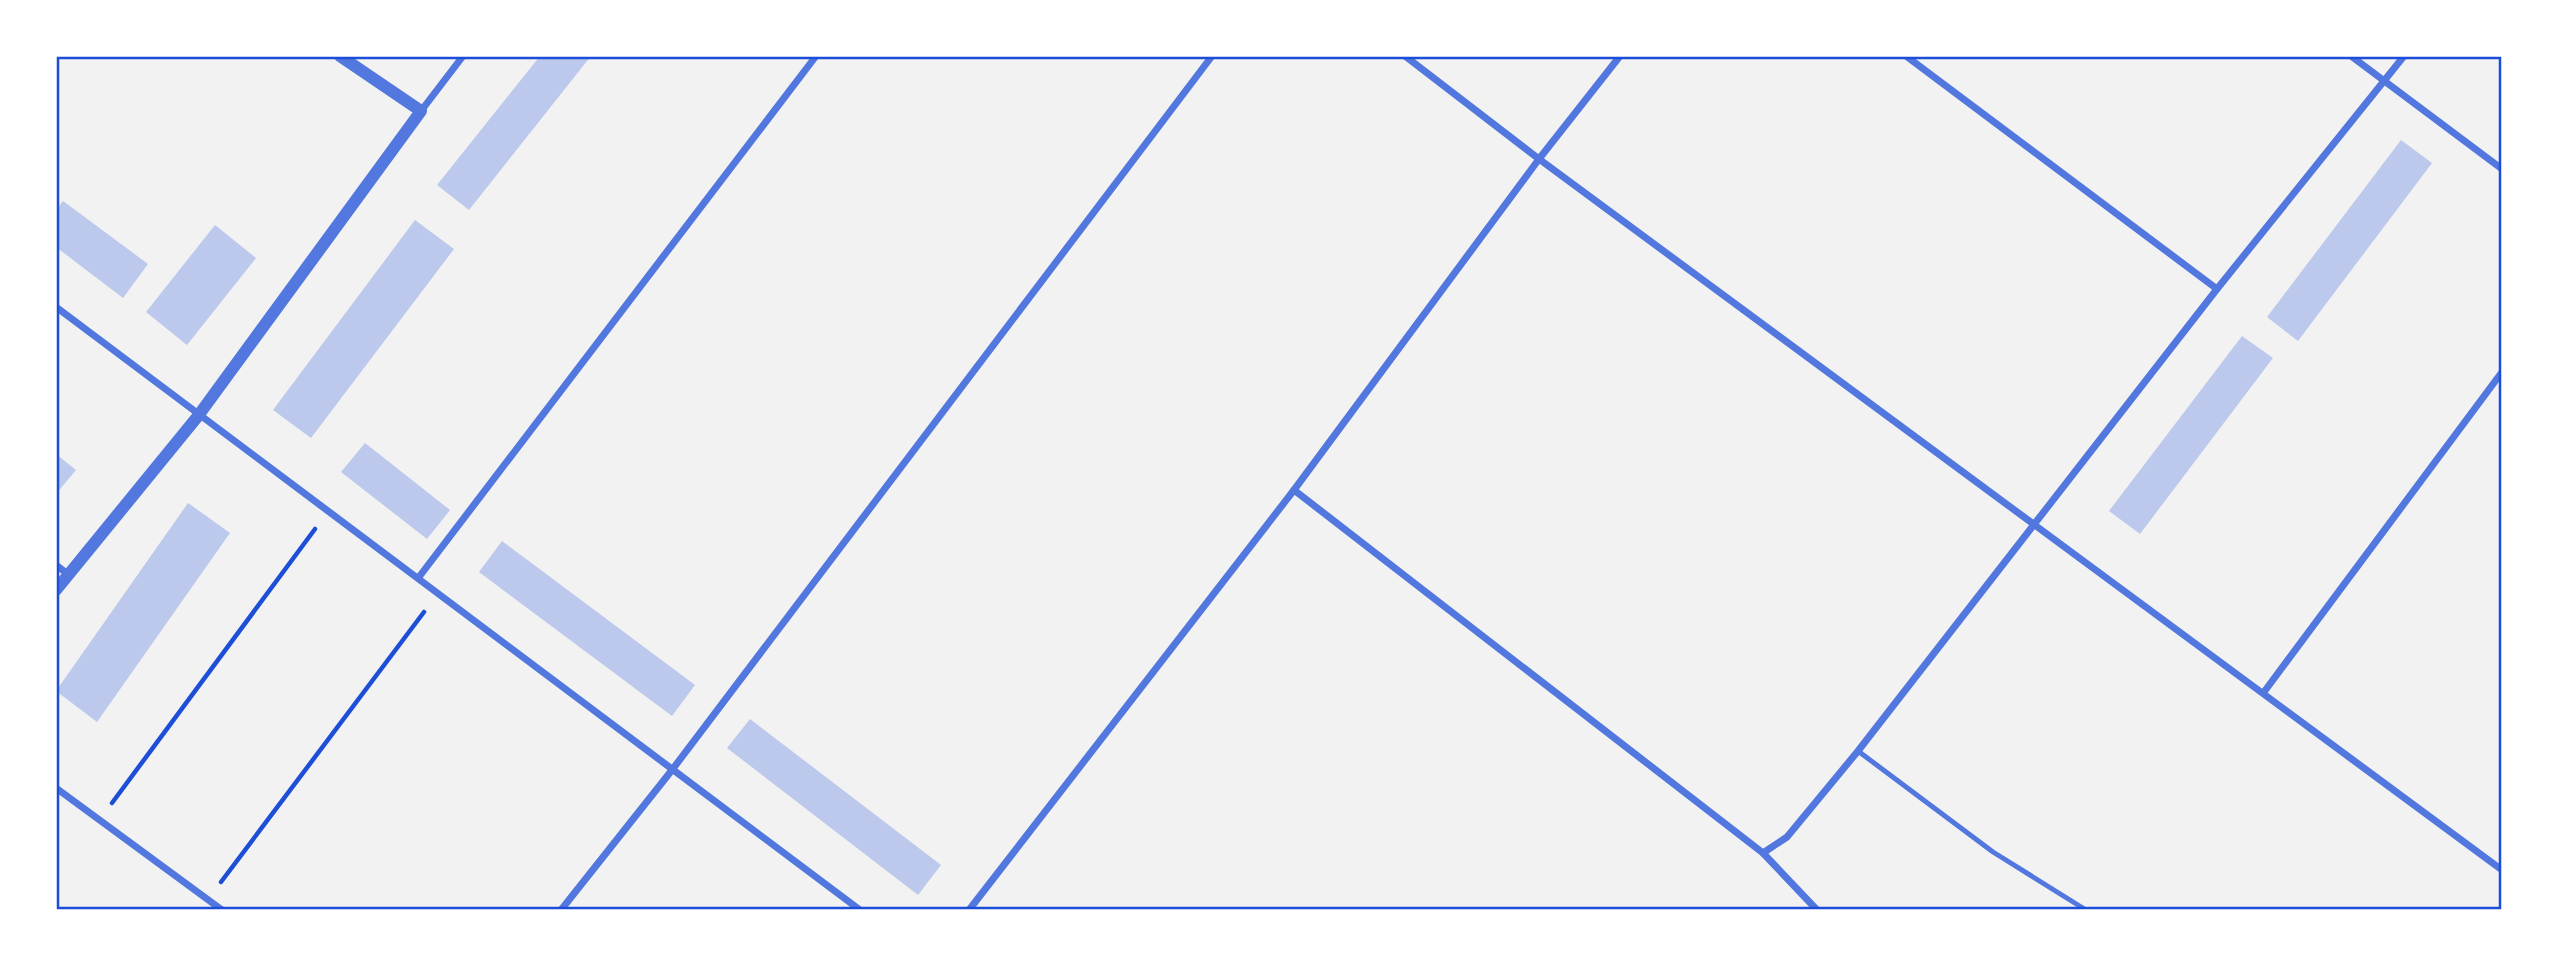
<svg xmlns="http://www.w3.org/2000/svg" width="2558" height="966" font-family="'Noto Serif',serif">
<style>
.building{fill:#bdc9ec}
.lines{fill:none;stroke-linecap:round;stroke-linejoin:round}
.path{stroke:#1d4ed8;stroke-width:4.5}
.service{stroke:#5277de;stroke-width:5}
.minor{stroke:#5277de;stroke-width:7}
.tertiary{stroke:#5277de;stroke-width:12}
.neatline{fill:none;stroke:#1d4ed8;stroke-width:2.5}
</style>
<rect width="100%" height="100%" fill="#f2f2f2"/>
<g class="building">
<polygon points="540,56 591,56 469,210 437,185"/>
<polygon points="2401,140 2432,163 2298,341 2267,317"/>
<polygon points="63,201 148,264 123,298 56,247 56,210"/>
<polygon points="415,220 454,249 311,438 273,410"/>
<polygon points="215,225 256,258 187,345 146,312"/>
<polygon points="2242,336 2273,358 2140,534 2109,511"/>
<polygon points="365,443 450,510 427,539 341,472"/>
<polygon points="56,454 76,470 56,494"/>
<polygon points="188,503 230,533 97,722 56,691"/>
<polygon points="502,541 695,685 672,716 479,572"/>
<polygon points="750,719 941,865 918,895 727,748"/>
</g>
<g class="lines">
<g class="path">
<polyline points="112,803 315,529"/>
<polyline points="221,882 424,612"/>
</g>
<polyline class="service" points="1858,751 1993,852 2086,910"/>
<g class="minor">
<polyline points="1405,56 1539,159 2502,870"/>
<polyline points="1906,56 2217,289"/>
<polyline points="2351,56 2502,169"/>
<polyline points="421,111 463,56"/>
<polyline points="56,307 860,910"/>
<polyline points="1294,490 1763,853 1817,910"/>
<polyline points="56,565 69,575"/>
<polyline points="419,577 816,56"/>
<polyline points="2264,692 2502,372"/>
<polyline points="56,788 222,910"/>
<polyline points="1763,853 1787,837 1858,751 2217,289 2404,56"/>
<polyline points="561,910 672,770 1212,56"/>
<polyline points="969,910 1294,490 1539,159 1620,56"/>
</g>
<polyline class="tertiary" points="56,590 198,416 421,111 340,56"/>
</g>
<rect width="2558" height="966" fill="none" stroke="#ffffff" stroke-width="116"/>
<rect x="58" y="58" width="2442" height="850" class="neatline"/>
</svg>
